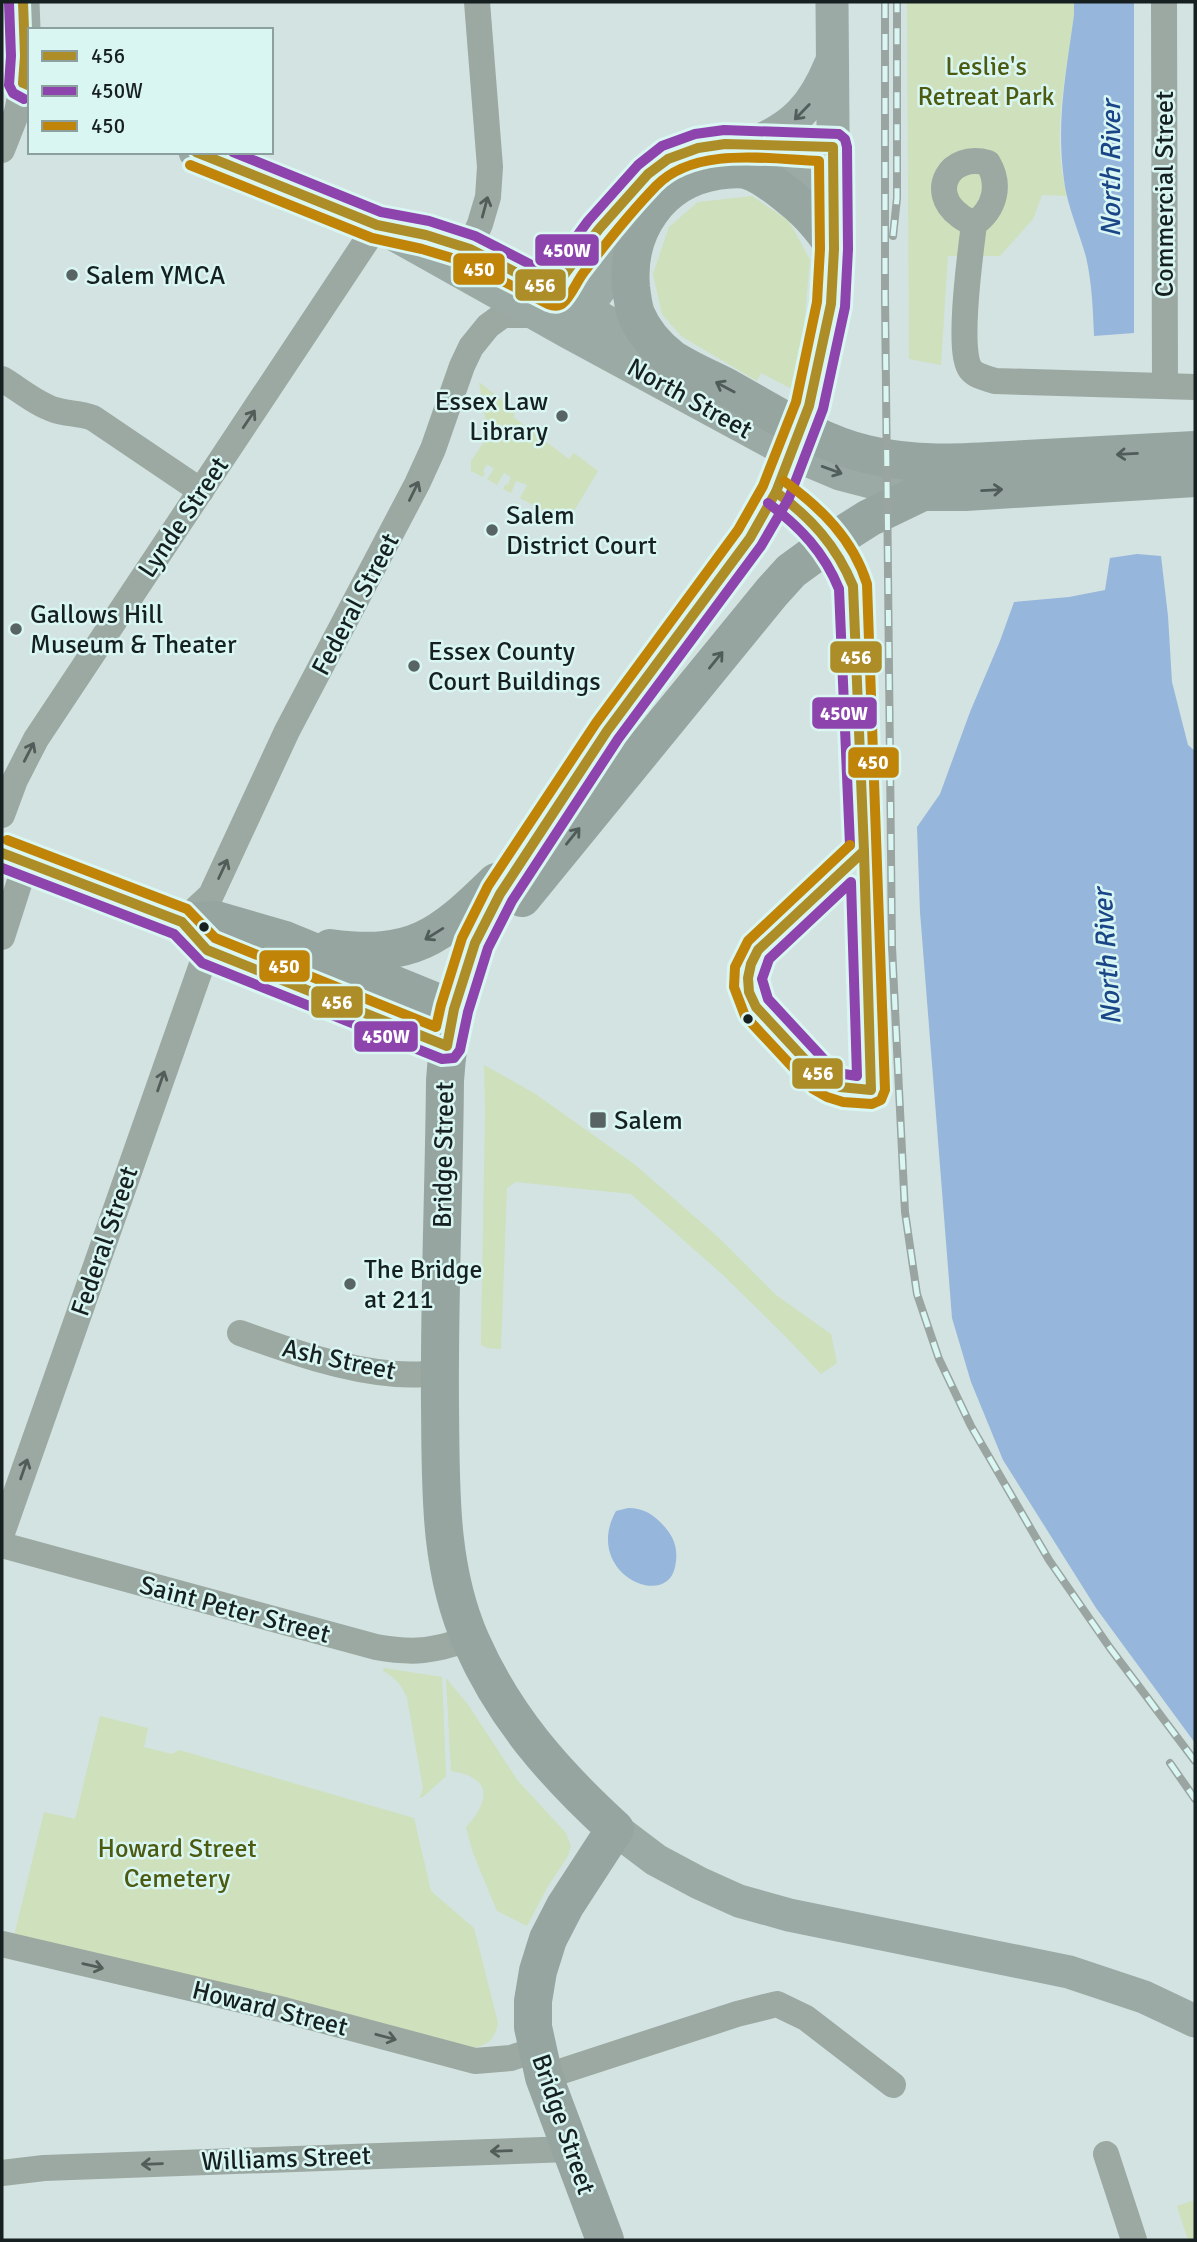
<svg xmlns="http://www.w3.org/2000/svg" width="1197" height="2242" font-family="Signika,sans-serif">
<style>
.green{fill:#cfe0bc}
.water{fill:#97b6db}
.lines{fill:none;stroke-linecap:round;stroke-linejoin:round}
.minor{stroke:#9ca8a2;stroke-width:26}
.major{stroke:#9baaa5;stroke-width:33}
.highway{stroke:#96a5a0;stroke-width:38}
.rail-casing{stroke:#9aa5a1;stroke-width:8}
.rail{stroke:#d9f6f3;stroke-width:5;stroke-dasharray:16;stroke-linecap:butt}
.bus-1-casing{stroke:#d9f6f3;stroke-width:16}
.bus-2-casing{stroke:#d9f6f3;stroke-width:16}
.bus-3-casing{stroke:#d9f6f3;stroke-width:16}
.bus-1{stroke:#ad8d28;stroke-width:10}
.bus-2{stroke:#8e44ad;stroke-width:10}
.bus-3{stroke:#bf8408;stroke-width:10}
.oneway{stroke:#525e5c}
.oneway2{stroke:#525d5a}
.oneway3{stroke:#505c5a}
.poi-dot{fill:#586464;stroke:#d9f6f3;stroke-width:2.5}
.bus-dot{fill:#162020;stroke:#d9f6f3;stroke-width:2.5}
.labels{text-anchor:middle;stroke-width:5;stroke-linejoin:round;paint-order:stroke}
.park-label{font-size:26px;fill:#4d5b11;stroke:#d9f6f3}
.street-label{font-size:26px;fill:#162020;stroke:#d9f6f3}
.poi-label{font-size:26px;fill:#162020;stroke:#d9f6f3;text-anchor:start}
.water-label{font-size:28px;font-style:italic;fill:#1a4688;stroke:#d9f6f3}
.line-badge{stroke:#d9f6f3;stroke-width:2.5}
.badge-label{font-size:19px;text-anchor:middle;font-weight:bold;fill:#fff}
</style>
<rect width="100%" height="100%" fill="#d2e3e1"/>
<g class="green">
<path d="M907 2H1074V15C1067 74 1049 138 1068 196L1042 195 1033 219 1000 256H948L941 365 909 359Z"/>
<polygon points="752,196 789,221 810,260 804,326 792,389 761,373 757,381 681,336 662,314 653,274 669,227 698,202"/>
<polygon points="479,382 516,411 513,417 569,459 574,453 598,471 565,526 558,522 559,519 520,498 527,485 516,481 511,493 503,489 506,484 508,485 511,477 504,473 497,485 487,479 494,469 487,464 483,471 485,473 483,477 471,471 471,461 488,436"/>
<polygon points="484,1065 534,1093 634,1164 718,1237 776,1295 831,1334 837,1363 821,1374 785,1336 722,1274 631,1194 516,1182 507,1188 501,1349 487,1348 481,1345 485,1112"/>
<path d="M384 1668 442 1677 446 1776 423 1797 416 1799 420 1797 423 1788 407 1698C401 1684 396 1678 383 1671Z"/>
<path d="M446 1678 469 1706 518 1781 566 1833 571 1846 568 1856 548 1886 527 1926 497 1911 473 1853 466 1827C491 1800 492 1777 451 1771Z"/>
<path d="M100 1716 148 1728 144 1747 172 1754 179 1750 414 1818 431 1891 474 1928 498 2023C495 2040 487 2046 471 2048L14 1936 44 1812 75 1819Z"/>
<polygon points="1195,2200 1195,2240 1188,2240 1177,2206"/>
</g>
<g class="water">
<path d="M1074 2H1134V333L1094 336C1093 310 1092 283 1086 257 1079 231 1067 206 1064 180 1056 120 1066 74 1074 15Z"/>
<polygon points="1137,554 1161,556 1168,616 1172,682 1188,745 1195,751 1195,1743 1096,1608 1003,1460 971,1382 952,1318 920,912 917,827 940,794 970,712 1000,641 1014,602 1069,597 1105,590 1110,558"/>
<path d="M628 1508C646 1508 657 1517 668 1531 676 1542 678 1553 675 1567 666 1611 582 1572 616 1511Z"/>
</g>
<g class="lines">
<g class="minor">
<polyline points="1164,2 1165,386"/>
<polyline points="2,150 17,112 23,83"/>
<path d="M974 224C995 209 1001 185 988 163 949 152 928 192 959 215 963 219 969 221 974 224 971 249 956 355 971 370 977 377 987 378 995 381L1195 387"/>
<polyline points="462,265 480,224 488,197 490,167 477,2"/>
<path d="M2 379C19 389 36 404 55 410 67 414 79 413 93 418L201 491"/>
<polyline points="2,815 15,780 36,739 377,225"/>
<polyline points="182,922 211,895 287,731 417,484 433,449 462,366 471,347 488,326 503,315 539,315"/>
<polyline points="2,937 26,862"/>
<path d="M240 1333C290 1351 343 1370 396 1374 411 1375 425 1374 440 1374"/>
<polyline points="2,1533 207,950"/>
<path d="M2 1545 376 1647C415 1654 432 1651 469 1639"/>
<polyline points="2,1944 284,2010 475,2061 511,2058 538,2049"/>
<polyline points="544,2077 737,2014 777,2004 806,2018 893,2085"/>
<polyline points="1106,2154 1134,2240"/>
<polyline points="2,2173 44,2168 570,2149"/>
</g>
<g class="major">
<polyline points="23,2 25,56 23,83"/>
<polyline points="832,2 834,249"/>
<path d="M754 143C794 126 813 106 830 65"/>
<polyline points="195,152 377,225 568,332 795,455 840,474 894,488 923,492"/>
<polyline points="746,170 833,176"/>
<polyline points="428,235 470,249 554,292 661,352"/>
<polyline points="539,315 564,275 599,229 648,174 668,159 698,148 725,144 833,147"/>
<polyline points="572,327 602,286 635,232"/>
<polyline points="615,1829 656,1860 699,1883 739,1901 789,1915 1069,1972 1144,1997 1195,2021"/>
</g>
<g class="highway">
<polyline points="2,853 182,922 216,920 285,940 454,1009"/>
<polyline points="522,898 772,592 791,571 828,544 869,518 923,492 965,492 1195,478"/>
<polyline points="182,922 207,950 447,1046"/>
<path d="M330 948C412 959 439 938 496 882"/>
<path d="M605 2240 544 2077 533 2027V2001L538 1971 548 1939 565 1906 615 1829C554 1773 505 1718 471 1641 438 1566 441 1485 440 1406 439 1298 444 1189 445 1081 448 1034 457 988 474 944 492 900 520 861 546 822 580 772 613 723 649 675 685 627 724 580 755 530 797 460 827 370 832 289 833 278 836 262 834 251 831 236 806 210 793 200 781 190 762 174 746 170 737 168 726 170 717 171 660 180 626 230 631 287 632 296 633 305 636 314 643 331 657 347 671 358 689 370 711 379 730 389 773 413 817 442 866 454 919 467 972 462 1026 459 1082 456 1139 453 1195 450"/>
</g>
<defs>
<g id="rail">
<polyline points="885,2 885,296 892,947 905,1212 917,1294 939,1359 971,1426 1049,1560 1110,1648 1195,1761"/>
<polyline points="893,236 897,198 897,2"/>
<polyline points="1170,1763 1195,1799"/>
</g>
</defs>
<use href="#rail" class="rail-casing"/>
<use href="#rail" class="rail"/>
<defs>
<g id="bus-1">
<polyline points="23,2 25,56 23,83 30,86"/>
<path d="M776 492C811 518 836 545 853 586L864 851"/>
<polygon points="864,851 871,1090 840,1087 822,1078 756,1007 749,992 748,978 751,964 758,950"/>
<polyline points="2,853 182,922 207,950 447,1046 454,1009 475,943 500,894 607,731 750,538 776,492 809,406 831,304 834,249 833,147 725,144 698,148 668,159 648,174 599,229 564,275 554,292 470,249 426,235 377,225 196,152"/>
</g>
<g id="bus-2">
<polyline points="9,3 11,56 9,85 13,93 24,99"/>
<path d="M768 503C800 527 824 552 839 589L850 845"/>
<polyline points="2,868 174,934 202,963 442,1059 454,1058 460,1050 468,1012 488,948 512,901 618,739 761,546 789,498 823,409 845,307 848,249 847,147 845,139 839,134 724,130 695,134 662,146 638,165 588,221 549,274 475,236 429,221 381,212 233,152"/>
<polygon points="851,882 857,1076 844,1074 831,1067 768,999 762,979 769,959"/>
</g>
<g id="bus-3">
<path d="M784 481C821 508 853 539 867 584L885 1090 881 1100 872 1104 843 1102 827 1097 813 1089 745 1016 734 987 735 967 748 941 850 845"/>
<path d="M7 840 187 909 215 938 436 1027 441 1005 462 938 488 886 596 723 738 530 763 486 796 402 817 302 820 249 819 161C768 159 695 146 656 186 630 213 606 243 584 272 577 281 571 296 563 303 558 307 553 306 548 304L465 262 422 249 372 238 190 165"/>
</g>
</defs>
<use href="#bus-1" class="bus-1-casing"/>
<use href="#bus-2" class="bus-2-casing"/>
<use href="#bus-3" class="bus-3-casing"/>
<use href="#bus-1" class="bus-1"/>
<use href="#bus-2" class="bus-2"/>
<use href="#bus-3" class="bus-3"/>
</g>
<defs><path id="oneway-shaft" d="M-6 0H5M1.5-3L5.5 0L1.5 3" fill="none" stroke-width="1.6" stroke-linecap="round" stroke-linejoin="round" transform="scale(1.75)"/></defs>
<g class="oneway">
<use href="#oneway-shaft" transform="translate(802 112) rotate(134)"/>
<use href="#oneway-shaft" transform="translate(832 470) rotate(20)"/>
</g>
<g class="oneway2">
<use href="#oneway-shaft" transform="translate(485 207) rotate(-75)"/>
<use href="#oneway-shaft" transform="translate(249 419) rotate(-56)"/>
<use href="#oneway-shaft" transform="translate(414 491) rotate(-64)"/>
<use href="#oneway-shaft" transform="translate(29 752) rotate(-63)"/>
<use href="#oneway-shaft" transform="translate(223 869) rotate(-65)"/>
<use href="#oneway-shaft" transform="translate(161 1081) rotate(-71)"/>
<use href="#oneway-shaft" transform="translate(24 1469) rotate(-71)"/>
<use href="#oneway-shaft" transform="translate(93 1966) rotate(13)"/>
<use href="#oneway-shaft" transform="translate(386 2037) rotate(15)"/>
<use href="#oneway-shaft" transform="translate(501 2151) rotate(178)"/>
<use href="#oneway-shaft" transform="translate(152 2164) rotate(178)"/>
</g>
<g class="oneway3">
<use href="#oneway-shaft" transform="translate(725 387) rotate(-152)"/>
<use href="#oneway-shaft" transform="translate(1127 454) rotate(177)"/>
<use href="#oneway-shaft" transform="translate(992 490) rotate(-3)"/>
<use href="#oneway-shaft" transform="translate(716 660) rotate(-51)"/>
<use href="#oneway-shaft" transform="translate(573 836) rotate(-51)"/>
<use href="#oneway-shaft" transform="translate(434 934) rotate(148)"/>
</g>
<g class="poi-dot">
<circle cx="72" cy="275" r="7"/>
<circle cx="562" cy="416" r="7"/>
<circle cx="492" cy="530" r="7"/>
<circle cx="16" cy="629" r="7"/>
<circle cx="414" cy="666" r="7"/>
<rect x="589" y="1111" width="18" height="18" rx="3.5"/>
<circle cx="350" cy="1284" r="7"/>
</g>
<g class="bus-dot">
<circle cx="204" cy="927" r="6"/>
<circle cx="748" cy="1019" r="6"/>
</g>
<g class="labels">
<g class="park-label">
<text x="986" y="75">Leslie's<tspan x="986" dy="30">Retreat Park</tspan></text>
<text x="177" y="1857">Howard Street<tspan x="177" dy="30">Cemetery</tspan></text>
</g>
<g class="street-label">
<text transform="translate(1164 194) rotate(-90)" y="9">Commercial Street</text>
<text transform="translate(690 398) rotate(29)" y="9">North Street</text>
<text transform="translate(183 517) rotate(-56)" y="9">Lynde Street</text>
<text transform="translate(355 604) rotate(-62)" y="9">Federal Street</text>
<text transform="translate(443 1155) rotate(-89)" y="9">Bridge Street</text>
<text transform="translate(104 1241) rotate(-71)" y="9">Federal Street</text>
<text transform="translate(339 1359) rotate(12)" y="9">Ash Street</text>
<text transform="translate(235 1609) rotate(15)" y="9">Saint Peter Street</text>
<text transform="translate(270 2008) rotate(14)" y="9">Howard Street</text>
<text transform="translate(564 2124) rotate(71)" y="9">Bridge Street</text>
<text transform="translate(286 2158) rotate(-2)" y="9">Williams Street</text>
</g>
<g class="poi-label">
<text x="86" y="284">Salem YMCA</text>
<text x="548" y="410" text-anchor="end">Essex Law<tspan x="548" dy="30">Library</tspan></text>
<text x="506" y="524">Salem<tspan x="506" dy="30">District Court</tspan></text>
<text x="30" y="623">Gallows Hill<tspan x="30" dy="30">Museum &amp; Theater</tspan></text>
<text x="428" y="660">Essex County<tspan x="428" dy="30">Court Buildings</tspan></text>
<text x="614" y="1129">Salem</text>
<text x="364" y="1278">The Bridge<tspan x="364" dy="30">at 211</tspan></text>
</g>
<g class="water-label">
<text transform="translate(1110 169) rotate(-90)" y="10">North River</text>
<text transform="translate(1106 957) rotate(-94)" y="10">North River</text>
</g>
</g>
<g class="line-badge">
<rect x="534" y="233" width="66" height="34" rx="7" fill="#8e44ad"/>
<rect x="452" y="252" width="54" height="34" rx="7" fill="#bf8408"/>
<rect x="514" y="268" width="53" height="34" rx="7" fill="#ad8d28"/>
<rect x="829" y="640" width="54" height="34" rx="7" fill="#ad8d28"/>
<rect x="811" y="696" width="67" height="34" rx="7" fill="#8e44ad"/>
<rect x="847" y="746" width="53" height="33" rx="7" fill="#bf8408"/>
<rect x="258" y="949" width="53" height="34" rx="7" fill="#bf8408"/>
<rect x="310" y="985" width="54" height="34" rx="7" fill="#ad8d28"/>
<rect x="353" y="1020" width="66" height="33" rx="7" fill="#8e44ad"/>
<rect x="791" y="1057" width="53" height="33" rx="7" fill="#ad8d28"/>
</g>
<g class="badge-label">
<text x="567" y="257">450W</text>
<text x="479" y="276">450</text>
<text x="540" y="292">456</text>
<text x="856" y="664">456</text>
<text x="844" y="720">450W</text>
<text x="873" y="769">450</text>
<text x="284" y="973">450</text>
<text x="337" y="1009">456</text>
<text x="386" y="1043">450W</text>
<text x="818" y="1080">456</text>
</g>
<rect width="1197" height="2242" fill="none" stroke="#162020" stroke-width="7"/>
<rect x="28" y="28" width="245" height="126" fill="#d9f6f3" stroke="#8ba09f" stroke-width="2"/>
<rect x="42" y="51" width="35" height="10" fill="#ad8d28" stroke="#8ba09f" stroke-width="2"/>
<text x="91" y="63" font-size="21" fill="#162020">456</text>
<rect x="42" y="86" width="35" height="10" fill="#8e44ad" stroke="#8ba09f" stroke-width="2"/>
<text x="91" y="98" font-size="21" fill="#162020">450W</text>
<rect x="42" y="121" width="35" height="10" fill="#bf8408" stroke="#8ba09f" stroke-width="2"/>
<text x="91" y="133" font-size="21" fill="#162020">450</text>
</svg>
